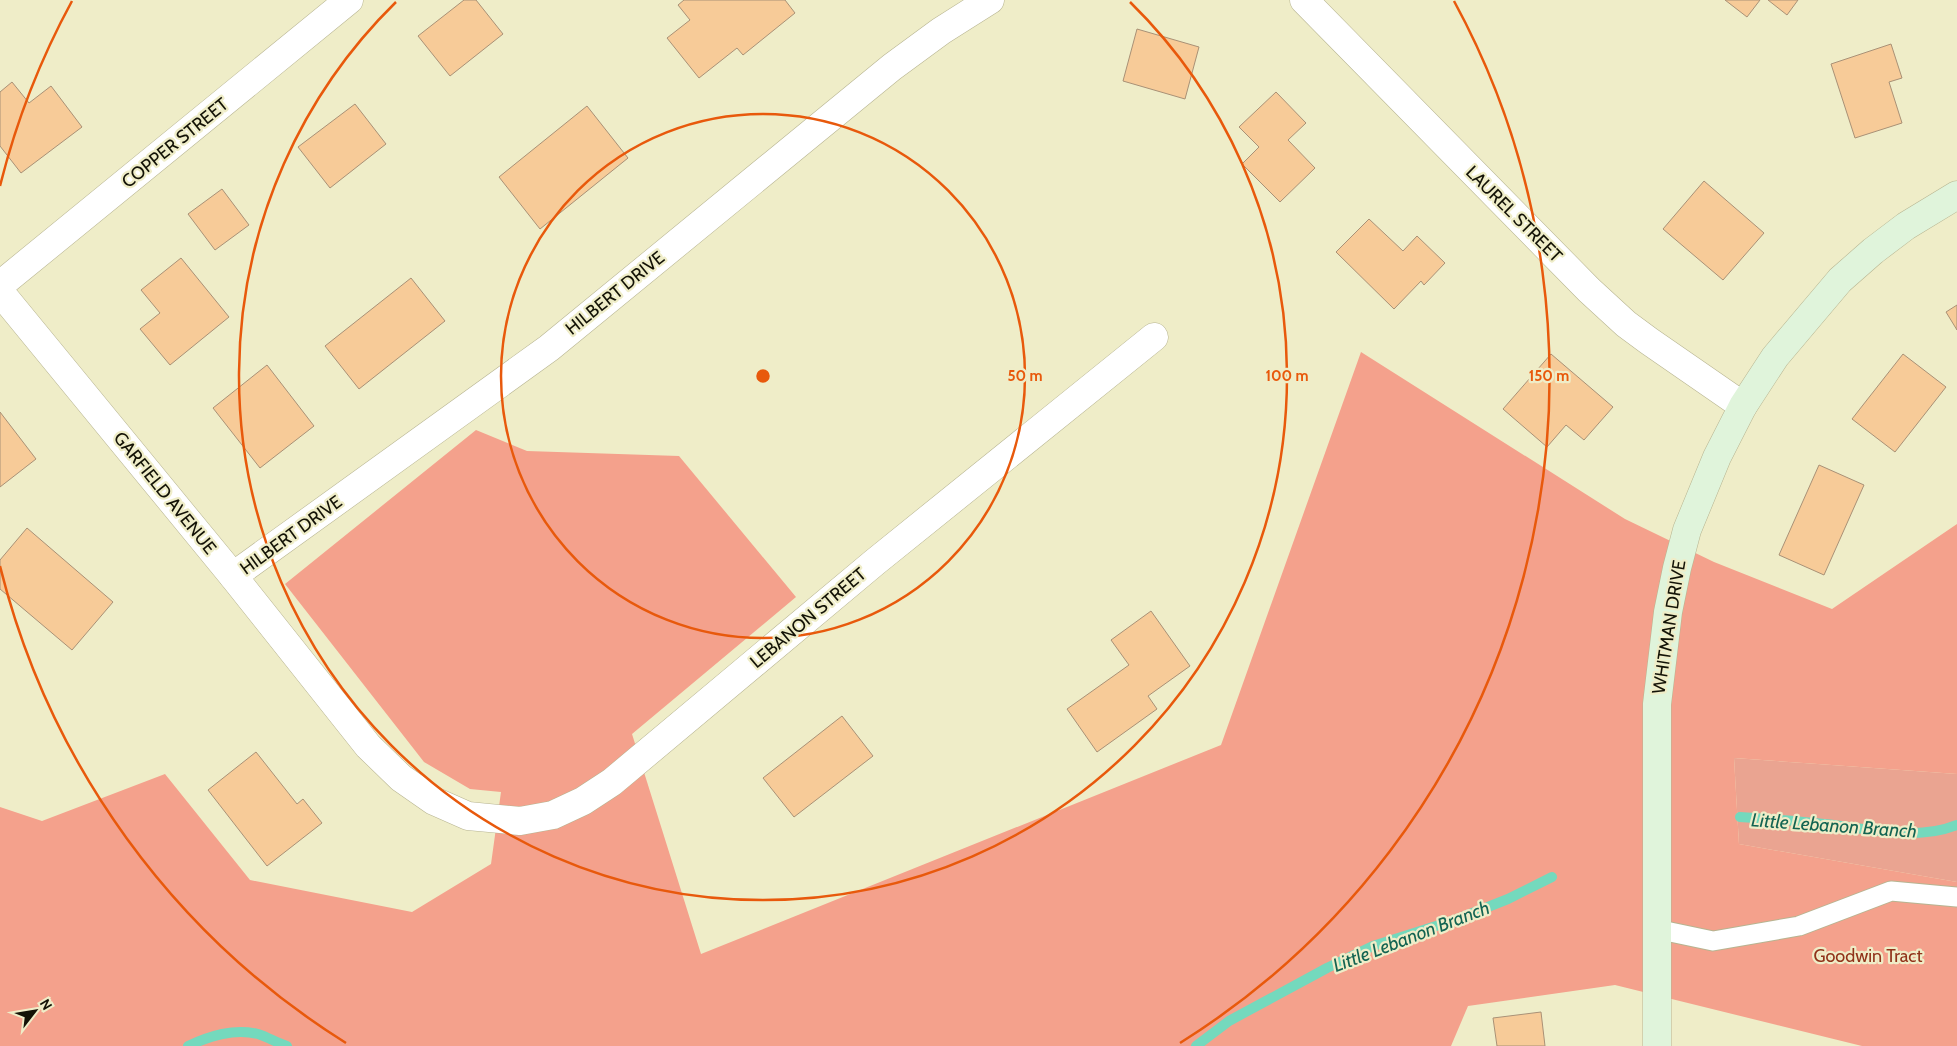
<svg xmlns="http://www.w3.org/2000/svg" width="1957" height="1046" font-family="Cabin,sans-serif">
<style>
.green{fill:#eaa491}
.forest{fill:#f4a18c}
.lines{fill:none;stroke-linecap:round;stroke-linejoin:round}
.stream{stroke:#74d9bd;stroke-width:10}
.building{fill:#f7cb98;stroke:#a99176}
.lane-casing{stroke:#b7b491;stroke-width:21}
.street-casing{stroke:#b7b491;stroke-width:29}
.secondary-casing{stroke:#b7b491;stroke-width:29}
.lane{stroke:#fff;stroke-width:19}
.street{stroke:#fff;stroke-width:28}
.secondary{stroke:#e0f4db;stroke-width:28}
.ring{fill:none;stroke:#e8590c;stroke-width:2.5}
.labels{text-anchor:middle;stroke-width:4.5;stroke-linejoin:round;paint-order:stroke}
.street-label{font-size:18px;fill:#131206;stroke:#efedc8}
.park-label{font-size:18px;fill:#91331a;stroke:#efedc8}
.water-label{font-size:19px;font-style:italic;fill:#136452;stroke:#efedc8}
.centre{fill:#e8590c;stroke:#efedc8;stroke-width:2.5}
.ring-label{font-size:15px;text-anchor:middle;font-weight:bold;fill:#e8590c;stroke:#efedc8;stroke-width:4.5;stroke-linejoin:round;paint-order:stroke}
</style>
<rect width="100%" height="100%" fill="#efedc8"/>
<polygon class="green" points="1734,758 1957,774 1957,882 1739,844"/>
<polygon class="forest" points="1361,352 1625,519 1714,562 1832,609 1957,524 1957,774 1734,758 1739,844 1957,882 1957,1046 1862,1046 1615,985 1468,1006 1451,1046 0,1046 0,807 42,821 165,774 250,880 412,912 491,864 501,792 470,789 424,762 285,584 476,430 527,451 679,456 796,597 632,734 701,954 1221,745"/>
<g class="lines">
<g class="stream">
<path d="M1740 817C1768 819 1796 821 1824 824 1868 828 1915 842 1957 825"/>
<path d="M188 1046C210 1036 234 1028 258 1034 268 1037 277 1043 287 1046"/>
<polyline points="1196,1046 1229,1021 1327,968 1373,946 1455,920 1508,899 1552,877"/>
</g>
</g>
<g class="building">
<polygon points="464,0 476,0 503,34 450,76 418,36"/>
<polygon points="684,0 785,0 795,13 743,55 737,48 699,78 667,38 690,20 678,5"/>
<polygon points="1725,0 1760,0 1747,17"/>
<polygon points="1768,0 1798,0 1787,15"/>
<polygon points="1137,29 1199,47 1185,99 1123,81"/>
<polygon points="1891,44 1902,78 1889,82 1902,123 1855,138 1831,64"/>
<polygon points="12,82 29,103 51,86 82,127 21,173 0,146 0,92"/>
<polygon points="1276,92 1306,123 1288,140 1315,168 1280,202 1242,164 1259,147 1239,127"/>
<polygon points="355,104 386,144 330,188 298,147"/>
<polygon points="587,106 628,158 540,229 499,177"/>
<polygon points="1704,181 1764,233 1723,280 1663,229"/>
<polygon points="222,189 249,225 215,250 188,214"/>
<polygon points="1369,219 1403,251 1417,236 1445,263 1424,285 1421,281 1394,309 1336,252"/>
<polygon points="181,258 229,317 170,365 140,329 160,313 141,290"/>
<polygon points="411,278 445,321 359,389 325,346"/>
<polygon points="1957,305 1957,330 1946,312"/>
<polygon points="1551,354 1613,407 1584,440 1566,425 1547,447 1503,409"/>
<polygon points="1903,354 1946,387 1895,452 1852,419"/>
<polygon points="267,365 314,426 260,468 213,408"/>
<polygon points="0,412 36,459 0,487"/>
<polygon points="1819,465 1864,485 1824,575 1779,555"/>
<polygon points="27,528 113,602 72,650 0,589 0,560"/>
<polygon points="1151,611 1190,666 1148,696 1157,709 1097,752 1067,709 1129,665 1111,640"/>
<polygon points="842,716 873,756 794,817 763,778"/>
<polygon points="256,752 297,804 303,799 322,823 267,866 208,790"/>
<polygon points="1541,1012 1545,1046 1497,1046 1493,1018"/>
</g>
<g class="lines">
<defs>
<polyline id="lane" points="1656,929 1713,941 1799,926 1891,891 1957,897"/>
<g id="street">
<polyline points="1304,0 1589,290 1626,324 1649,341 1743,406"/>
<polyline points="0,285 349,0"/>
<polyline points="0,292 233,576 368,746 401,778 434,801 468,816 520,821 553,815 583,801 612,782 875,562 1154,337"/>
<polyline points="233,576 549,348 892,67 941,31 990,0"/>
</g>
<polyline id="secondary" points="1657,1046 1657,704 1668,612 1677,568 1687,530 1717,457 1743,406 1775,357 1840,280 1873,251 1906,226 1957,195"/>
</defs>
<use href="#lane" class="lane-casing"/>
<use href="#street" class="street-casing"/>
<use href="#secondary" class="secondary-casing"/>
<use href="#lane" class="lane"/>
<use href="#street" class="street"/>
<use href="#secondary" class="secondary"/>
</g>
<g class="ring">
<circle cx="763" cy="376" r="262"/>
<path d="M1130 2A524 524 0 1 1 396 2"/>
<path d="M346 1043A786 786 0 0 1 0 566M0 186A786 786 0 0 1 72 1M1454 1A786 786 0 0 1 1180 1043"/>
</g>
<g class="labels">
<g class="street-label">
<text transform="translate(175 143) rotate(-39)" y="6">COPPER STREET</text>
<text transform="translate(1514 214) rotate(45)" y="6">LAUREL STREET</text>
<text transform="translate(615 293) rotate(-39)" y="6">HILBERT DRIVE</text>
<text transform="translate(165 493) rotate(51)" y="6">GARFIELD AVENUE</text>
<text transform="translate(291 535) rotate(-36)" y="6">HILBERT DRIVE</text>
<text transform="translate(808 618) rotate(-40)" y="6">LEBANON STREET</text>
<text transform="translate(1669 627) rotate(-81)" y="6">WHITMAN DRIVE</text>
</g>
<g class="park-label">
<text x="1868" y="962">Goodwin Tract</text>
</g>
<g class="water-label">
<text transform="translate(1834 825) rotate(4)" y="7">Little Lebanon Branch</text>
<text transform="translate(1411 936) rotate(-21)" y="7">Little Lebanon Branch</text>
</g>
</g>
<circle cx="763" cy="376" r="8" class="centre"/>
<g class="ring-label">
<text x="1025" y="381">50 m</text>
<text x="1287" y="381">100 m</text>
<text x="1549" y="381">150 m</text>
</g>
<g transform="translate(35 1011) rotate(59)" stroke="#efedc8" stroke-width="4" paint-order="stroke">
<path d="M0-4L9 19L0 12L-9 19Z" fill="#131206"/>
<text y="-8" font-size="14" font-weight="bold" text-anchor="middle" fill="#131206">N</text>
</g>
</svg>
